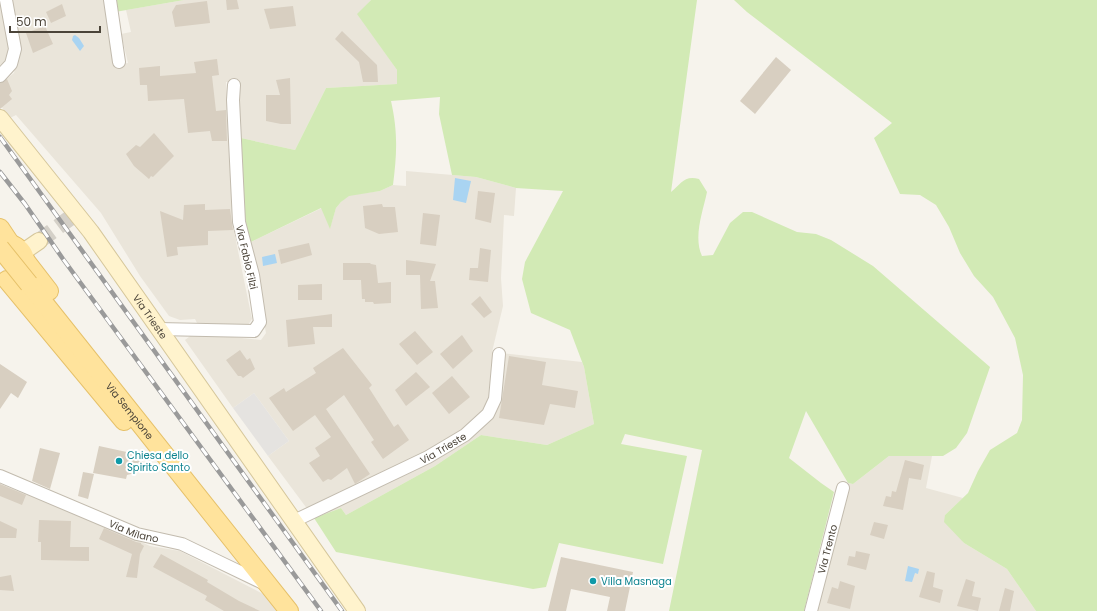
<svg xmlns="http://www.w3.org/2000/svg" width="1097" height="611" font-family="Poppins,sans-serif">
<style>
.residential{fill:#eae5da}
.green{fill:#d2eab5}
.parking{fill:#e5e3e0}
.water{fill:#a9d4f2}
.building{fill:#d8cfc1}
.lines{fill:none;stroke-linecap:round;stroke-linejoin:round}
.secondary-tunnel{stroke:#d4d0c8;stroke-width:16;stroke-dasharray:16 8;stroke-linecap:butt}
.street-casing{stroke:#c2bbae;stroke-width:14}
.secondary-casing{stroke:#d6c79b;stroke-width:18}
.primary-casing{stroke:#e6c16a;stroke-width:20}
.street{stroke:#fff;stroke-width:12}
.secondary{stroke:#fff3cd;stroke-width:16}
.primary{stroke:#ffe39c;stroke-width:18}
.rail-casing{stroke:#9a9a9a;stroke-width:4.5}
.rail{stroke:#fff;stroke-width:3;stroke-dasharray:9;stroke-linecap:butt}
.primary-bridge-casing{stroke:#e6c16a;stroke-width:20;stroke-linecap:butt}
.primary-bridge{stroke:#ffe39c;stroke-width:18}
.culture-dot{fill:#0f9aa8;stroke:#fff;stroke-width:1.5}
.labels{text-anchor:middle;stroke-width:4;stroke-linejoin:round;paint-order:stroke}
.street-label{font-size:10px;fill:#4b4439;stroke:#fff}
.culture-label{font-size:10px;fill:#0d838f;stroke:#fff;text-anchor:start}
</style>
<rect width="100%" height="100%" fill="#f6f3ec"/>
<g class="residential">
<polygon points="0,0 1,0 10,49 5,65 0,69"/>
<polygon points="10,0 105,0 114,65 128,63 121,34 131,32 126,10 184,0 371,0 358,14 397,70 398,84 326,88 295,150 241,138 239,82 226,82 236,241 252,319 248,325 198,325 195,319 180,320 169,316 140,276 101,213 16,115 10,118 0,105 0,84 14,73 19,52"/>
<polygon points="406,171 476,177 516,188 514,216 504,215 501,278 503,306 492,352 582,362 584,367 594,424 547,445 481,435 435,466 346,515 341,508 314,518 268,456 289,441 254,393 233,408 185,340 194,333 261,340 266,333 249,243 322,208 330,228 336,208 341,202 349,195 380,191 393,185 406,186"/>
<polygon points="889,456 932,456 926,488 963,498 945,515 964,543 1007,569 1036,611 817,611 848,483 853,484"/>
<polygon points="0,484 85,517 150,546 180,551 269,597 279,611 0,611"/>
</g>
<g class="green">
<polygon points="113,0 184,0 115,12"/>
<path d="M371 0H697L671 192C681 184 684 175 699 179L707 192C703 211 693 237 702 256L713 255 730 223 743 212H752L797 232 816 234 831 240 873 266 990 367 967 433 956 448 943 456H889L853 484 848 483 806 411 789 458 821 483 834 492 804 611H669L702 450 625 434 621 444 687 456 663 564 559 543 546 587 533 589 336 552 314 518 341 508 346 515 435 466 481 435 547 445 594 424 584 367 570 330 531 313 522 279 525 262 563 191 516 188 476 177 452 175 439 114 440 97 391 101C398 132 397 154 393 185L380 191 349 196 341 202 336 208 330 229 321 208 249 243 242 196 241 138 295 150 326 88 397 84V70L357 14Z"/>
<polygon points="734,0 1097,0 1097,611 1036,611 1007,569 964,543 944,522 945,515 968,493 978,471 990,450 1017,433 1022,420 1023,375 1015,338 993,297 974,276 960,253 949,227 936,205 920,195 900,194 874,138 892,123 747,12"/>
</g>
<polygon class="parking" points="254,393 289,441 268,456 233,408"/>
<g class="water">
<polygon points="75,35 79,38 84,46 80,51 72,40 73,36"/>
<polygon points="455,178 471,181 466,203 453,200"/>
<polygon points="275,254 277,263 263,266 262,257"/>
<polygon points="908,566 919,569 918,574 915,573 912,582 905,581"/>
</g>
<g class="building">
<polygon points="226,0 237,0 239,9 227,10"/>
<polygon points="207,1 210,23 175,27 172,12 176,5"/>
<polygon points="62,4 66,16 51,23 46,12"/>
<polygon points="293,6 296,26 270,29 264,9"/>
<polygon points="45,26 53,44 33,53 26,33"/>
<polygon points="342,31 377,65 378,82 363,82 359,62 335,39"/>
<polygon points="776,57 791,70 755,114 740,101"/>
<polygon points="217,59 219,75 212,76 216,111 226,110 227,141 212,141 210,131 188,133 184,99 148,101 147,85 140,85 139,68 160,66 160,76 196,73 194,62"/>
<polygon points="290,78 291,124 281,124 266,121 266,95 280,95 276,80"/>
<polygon points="7,79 12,91 9,95 12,99 0,109 0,83"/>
<polygon points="154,133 174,156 153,177 151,176 149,179 134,166 126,154 136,145 140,147"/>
<polygon points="478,191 495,193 491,223 475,219"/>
<polygon points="205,204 205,210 230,209 233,230 208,231 208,245 177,247 178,255 167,257 160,211 183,220 184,205"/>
<polygon points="382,204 383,207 395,207 398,232 379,234 365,228 363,206"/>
<polygon points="423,213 440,215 436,246 420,244"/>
<polygon points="309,243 312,255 281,264 278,250"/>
<polygon points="480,248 491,250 488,282 469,280 470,268 478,268"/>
<polygon points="406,260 436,264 430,281 435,281 438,308 421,309 420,275 406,275"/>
<polygon points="343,263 370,263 371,264 376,265 378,283 391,282 391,303 374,304 373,302 365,302 365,299 362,299 361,280 343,280"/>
<polygon points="322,284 322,300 298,300 298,285"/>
<polygon points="480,296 492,312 484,318 471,304"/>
<polygon points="332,314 332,327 313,327 315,344 288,347 286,320"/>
<polygon points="415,331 433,352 417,365 399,344"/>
<polygon points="462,335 473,351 453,369 440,354"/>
<polygon points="343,348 372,385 369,388 394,427 398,424 409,440 383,459 371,442 374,440 344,395 326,409 370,474 355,484 347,468 331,480 328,479 323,482 309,463 320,456 315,448 331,437 315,415 293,431 269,398 284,388 286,392 316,373 313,368"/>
<polygon points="240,350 247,360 250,358 255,369 243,378 241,376 238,376 226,360"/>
<polygon points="509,356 546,362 542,385 578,391 575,408 550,404 544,425 499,418"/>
<polygon points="0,364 27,382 18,398 11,393 0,409"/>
<polygon points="416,372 430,387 406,406 395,390"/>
<polygon points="452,376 470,397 449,414 432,393"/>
<polygon points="99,446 136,454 142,458 143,465 139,472 127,475 126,479 93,473"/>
<polygon points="40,448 60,453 50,489 32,481"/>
<polygon points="905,460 924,465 921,480 909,478 903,510 883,506 886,496 891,497 892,491 896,492"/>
<polygon points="83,472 94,474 88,499 78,496"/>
<polygon points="0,484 26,495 22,505 0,496"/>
<polygon points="39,520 71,521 70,547 89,547 89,561 41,560 41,542 38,542"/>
<polygon points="0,521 17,529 16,538 0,538"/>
<polygon points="874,522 888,525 884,539 870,535"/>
<polygon points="104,528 136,542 141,543 141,544 144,546 140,554 137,578 126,577 132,554 99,539"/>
<polygon points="856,551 870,554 866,570 847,565 849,556 855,557"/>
<polygon points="161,554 208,580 207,582 239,601 260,611 224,611 205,600 207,596 153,567"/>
<polygon points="561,557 633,572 625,611 607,611 610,597 571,589 566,611 548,611"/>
<polygon points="927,571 935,573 933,587 943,590 940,603 919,597"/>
<polygon points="11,575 14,591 0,590 0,577"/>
<polygon points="966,579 975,582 972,596 981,598 978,611 957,606"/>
<polygon points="840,581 855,586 850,609 827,603 832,587 838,589"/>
<polygon points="1005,588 1014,591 1010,611 999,611"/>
</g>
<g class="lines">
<polyline class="secondary-tunnel" points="39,241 70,218"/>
<defs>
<g id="street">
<polyline points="110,0 119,62"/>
<polyline points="0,76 11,64 15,49 6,0"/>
<polyline points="158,329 254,331 260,322 253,275 239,222 233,100 234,85"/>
<path id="s1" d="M0 476 137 534 182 544 265 584"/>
<path id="s2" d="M294 521 428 457 465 435 488 414 495 399 499 354"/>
<path id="s3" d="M811 611 843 488"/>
</g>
<g id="secondary">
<path id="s4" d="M0 118 91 232 357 611"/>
<polyline points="23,252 39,241"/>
</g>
<g id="primary">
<polyline points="0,228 10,243"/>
<path d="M0 244C15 239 31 256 23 270"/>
<polyline points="25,260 49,291"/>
<polyline points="7,280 124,421"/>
<path id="s5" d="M29 284 289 611"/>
</g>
</defs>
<use href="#street" class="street-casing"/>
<use href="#secondary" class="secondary-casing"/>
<use href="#primary" class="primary-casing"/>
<use href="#street" class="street"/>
<use href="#secondary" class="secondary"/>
<use href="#primary" class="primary"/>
<defs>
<g id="rail">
<polyline points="0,137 342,611"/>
<polyline points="0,172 25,204 63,259 321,611"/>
</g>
</defs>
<use href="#rail" class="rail-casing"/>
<use href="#rail" class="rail"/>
<defs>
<polyline id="primary-bridge" points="0,248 29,284"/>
</defs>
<use href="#primary-bridge" class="primary-bridge-casing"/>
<use href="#primary-bridge" class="primary-bridge"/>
</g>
<g class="culture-dot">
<circle cx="119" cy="461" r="4"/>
<circle cx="593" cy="581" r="4"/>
</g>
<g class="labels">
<g class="street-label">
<text transform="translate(247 257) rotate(77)" y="4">Via Fabio Filzi</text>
<text dy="4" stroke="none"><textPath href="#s4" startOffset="249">Via Trieste</textPath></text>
<text dy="4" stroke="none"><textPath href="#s5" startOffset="162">Via Sempione</textPath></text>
<text dy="4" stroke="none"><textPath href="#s2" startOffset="166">Via Trieste</textPath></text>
<text dy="4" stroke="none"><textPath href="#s1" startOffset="145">Via Milano</textPath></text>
<text dy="4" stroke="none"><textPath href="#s3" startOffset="64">Via Trento</textPath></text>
</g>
<g class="culture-label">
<text x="127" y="459">Chiesa dello<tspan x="127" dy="12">Spirito Santo</tspan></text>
<text x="601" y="585">Villa Masnaga</text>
</g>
</g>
<path d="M10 26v6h90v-6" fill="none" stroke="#4b4439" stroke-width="2"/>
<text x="16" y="26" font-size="12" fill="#4b4439" stroke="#ffffff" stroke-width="3" paint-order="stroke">50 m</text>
</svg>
